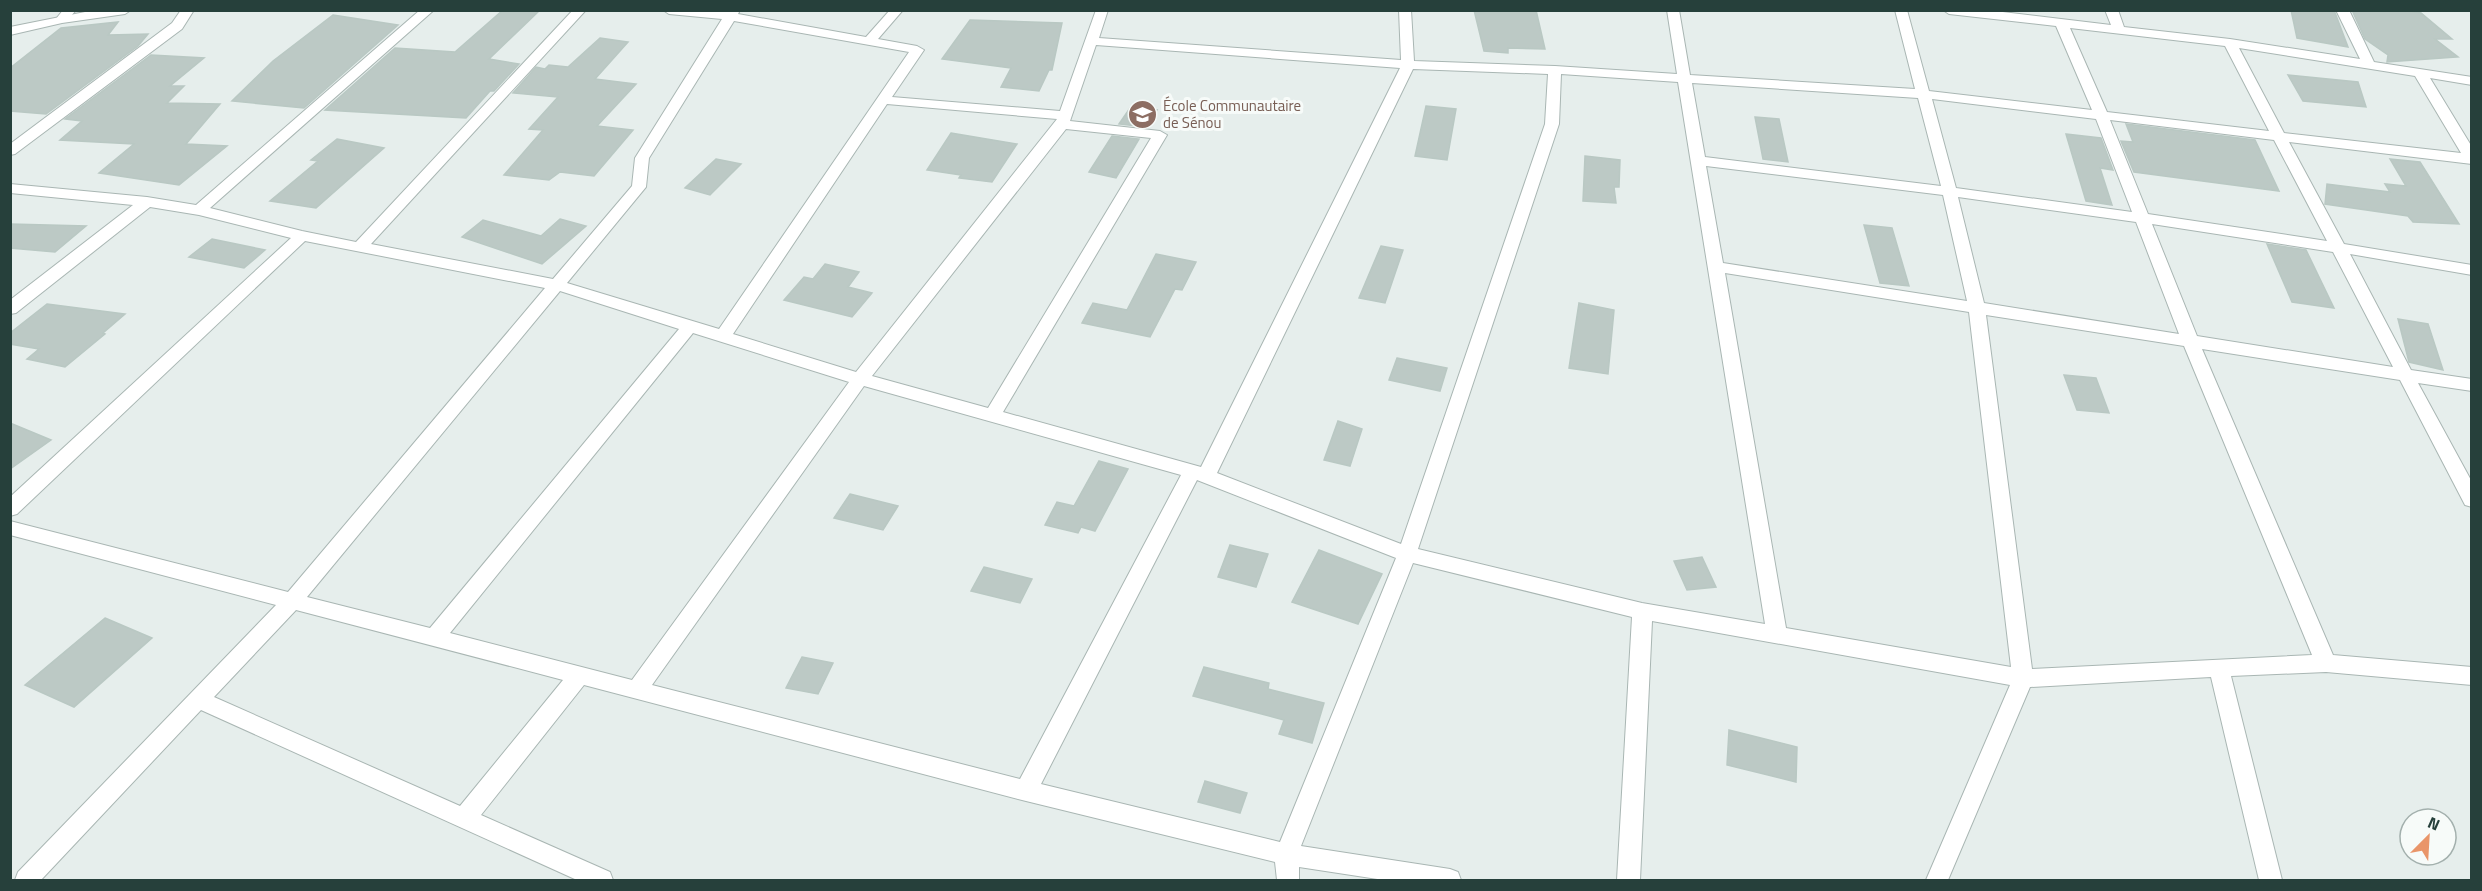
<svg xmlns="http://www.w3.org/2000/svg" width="2482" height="891" font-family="'Titillium Web',sans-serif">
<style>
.building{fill:#bcc9c5;stroke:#b9c8c3;stroke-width:1.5}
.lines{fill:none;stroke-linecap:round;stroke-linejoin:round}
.minor-casing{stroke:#a9b6b3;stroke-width:2}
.tertiary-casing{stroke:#a9b6b3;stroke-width:2}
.minor{fill:#fff;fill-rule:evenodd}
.tertiary{fill:#fff;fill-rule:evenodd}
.labels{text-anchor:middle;stroke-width:6;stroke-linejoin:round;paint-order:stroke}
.far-education-label{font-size:15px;fill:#785e54;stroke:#f7fbf9;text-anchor:start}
</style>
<rect width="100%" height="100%" fill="#e6eeec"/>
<g class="building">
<polygon points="503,10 540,10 489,59 519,64 494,91 490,91 466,118 325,110 395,48 455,52"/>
<polygon points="1474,10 1536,10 1545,49 1508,48 1508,53 1484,51"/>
<polygon points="2291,10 2334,10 2348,47 2297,38"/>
<polygon points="2352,10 2405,10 2421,13 2452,39 2435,39 2458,57 2387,62 2388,55 2365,39"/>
<polygon points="333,15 398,25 304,108 232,101 273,61"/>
<polygon points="970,20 1062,23 1052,70 1049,70 1039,91 1001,87 1011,68 942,59"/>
<polygon points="118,22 108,35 148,34 138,46 46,114 10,111 10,68 61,28"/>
<polygon points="600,38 628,42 595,79 636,84 597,126 633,130 594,176 560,172 549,180 504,175 543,130 529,129 558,97 513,93 536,67 545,69 549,65 568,67"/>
<polygon points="151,55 204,58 170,86 184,86 167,103 220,104 186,144 227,146 179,185 99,173 134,144 60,140 82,121 65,119"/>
<polygon points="2288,75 2358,82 2366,107 2303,101"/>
<polygon points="1426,106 1456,109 1447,160 1415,156"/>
<polygon points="1130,108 1157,110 1146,127 1119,124"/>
<polygon points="1755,117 1779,119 1788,162 1763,159"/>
<polygon points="2126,124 2255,140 2279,191 2134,172 2121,141 2133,142"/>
<polygon points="951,133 1017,144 992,182 959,178 961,175 927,170"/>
<polygon points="2066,134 2101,138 2113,170 2100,168 2112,205 2086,201"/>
<polygon points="1112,136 1139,139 1116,178 1089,172"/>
<polygon points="337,139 384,148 316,208 270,201 318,161 311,160"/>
<polygon points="1585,156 1620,160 1619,187 1614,187 1616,203 1583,201"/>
<polygon points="716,159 741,164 710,195 685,188"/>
<polygon points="2390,159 2420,162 2459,224 2413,222 2408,216 2325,204 2327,184 2390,192 2385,184 2406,186"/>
<polygon points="560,219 586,226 542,264 462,237 483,220 541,236"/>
<polygon points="10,224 86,226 55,252 10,248"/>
<polygon points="1864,225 1892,228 1909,286 1880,283"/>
<polygon points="212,239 265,250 244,268 189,257"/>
<polygon points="2267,244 2306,250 2334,308 2292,302"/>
<polygon points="1381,246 1403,250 1385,303 1359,298"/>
<polygon points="1156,254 1196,262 1182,290 1175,289 1150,337 1082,323 1093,303 1127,310"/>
<polygon points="825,264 859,272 848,287 872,293 852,317 784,300 804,277 813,279"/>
<polygon points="1579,303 1614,310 1608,374 1569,368"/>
<polygon points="47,304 125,314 103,333 105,334 65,367 27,359 39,349 10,344 10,333"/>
<polygon points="2398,319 2428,324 2443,370 2409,362"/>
<polygon points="1397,358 1447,368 1440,391 1389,380"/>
<polygon points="2064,375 2096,378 2109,413 2077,410"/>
<polygon points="1338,421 1362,429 1350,466 1324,460"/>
<polygon points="10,423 51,440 10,469"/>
<polygon points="1099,461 1128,469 1095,531 1081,527 1078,533 1045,525 1057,502 1074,506"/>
<polygon points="850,494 898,506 883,530 834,518"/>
<polygon points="1230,545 1268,554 1256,587 1218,577"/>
<polygon points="1319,550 1382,574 1358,624 1292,602"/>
<polygon points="1702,557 1716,587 1687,590 1674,561"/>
<polygon points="984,567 1032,579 1020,603 971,591"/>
<polygon points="105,618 152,638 74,707 25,685"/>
<polygon points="802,657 833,663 818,694 786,688"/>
<polygon points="1204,667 1269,683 1268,689 1324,703 1312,743 1279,734 1284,720 1193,696"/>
<polygon points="1729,730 1797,747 1796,782 1727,765"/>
<polygon points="1205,781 1247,793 1240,813 1198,802"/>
</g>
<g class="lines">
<defs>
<g id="minor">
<polygon points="63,10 76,10 66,22 58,22 56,19"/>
<polygon points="181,10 194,10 182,29 15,154 10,155 10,144 172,23"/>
<path d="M420 10H434L210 208 302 231 356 242 573 10H586L371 244 553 279 632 186 635 158 722 19 669 14 663 10H740L738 14 866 37 890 10H903L878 39 917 46 924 50 892 97 1060 111 1096 10H1108L1099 38 1401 60 1399 10H1411L1414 61 1555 66 1677 74 1667 10H1679L1690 75 1915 89 1895 10H1907L1929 91 2092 110 2056 26 1949 14 1943 10H1986L2111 25 2105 10H2118L2124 27 2230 39 2360 59 2336 10H2349L2374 62 2472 77V85L2430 78 2472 147V164L2289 142 2344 244 2472 265V275L2350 254 2411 370 2472 379V391L2418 383 2472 482V507L2465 505 2400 380 2202 349 2333 655 2472 667V685L2326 672 2231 676 2282 880H2259L2211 677 2030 687 1948 880H1926L2010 685 1652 621 1640 880H1617L1632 617 1413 563 1301 846 1450 869 1458 872 1461 880H1384L1299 867V880H1277L1275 862 1026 801 584 685 481 815 610 872 613 880H577L201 710 41 880H15L18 872 276 605 10 535V521L288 592 545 288 305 241 17 514 10 516V497L291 238 199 215 150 207 16 313 10 314V300L133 205 10 193V184L147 197 196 205ZM734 21 909 52 719 329 567 283 646 187 649 158ZM2070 28 2225 46 2269 131 2107 112ZM1096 45 1400 68 1201 467 1003 412 1167 135 1160 131 1070 121ZM2239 48 2415 76 2461 153 2284 133ZM1413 69 1548 74 1545 124 1401 544 1217 473ZM1561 74 1678 82 1765 624 1642 603 1418 549 1559 124ZM1692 83 1918 98 1941 186 1705 157ZM1932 99 2096 119 2132 212 1956 188ZM887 104 1057 119 856 372 733 334ZM2110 120 2274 140 2327 241 2148 214ZM1066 129 1151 138 988 408 872 376ZM1706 166 1943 195 1967 301 1723 263ZM1958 197 2136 222 2179 334 1984 303ZM2152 224 2333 252 2393 367 2197 336ZM1725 273 1969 312 2011 667 1786 628ZM560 291 679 329 430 628 307 597ZM1986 315 2184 346 2312 655 2032 669ZM693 333 849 382 632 680 450 633ZM864 386 1181 475 1020 779 652 685ZM1197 480 1396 558 1280 842 1041 784ZM296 610 563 680 460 806 214 697Z"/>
</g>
<polygon id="tertiary" points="95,10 131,10 125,14 62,23 10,35 10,27"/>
</defs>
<use href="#minor" class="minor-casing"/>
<use href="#tertiary" class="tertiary-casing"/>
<use href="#minor" class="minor"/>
<use href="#tertiary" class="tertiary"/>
</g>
<defs>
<symbol id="school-disc" viewBox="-11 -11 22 22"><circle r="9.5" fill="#8d6e63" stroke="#f7fbf9"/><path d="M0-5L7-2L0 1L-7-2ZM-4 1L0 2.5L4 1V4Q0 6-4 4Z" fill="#fff"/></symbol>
</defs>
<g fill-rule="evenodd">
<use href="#school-disc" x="1126" y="98" width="33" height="33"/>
</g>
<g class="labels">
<g class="far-education-label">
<text x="1163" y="111">École Communautaire<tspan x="1163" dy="17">de Sénou</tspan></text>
</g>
</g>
<rect width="2482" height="891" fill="none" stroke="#26403b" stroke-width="24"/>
<g transform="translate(2428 837) rotate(24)"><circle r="28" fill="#f7fbf9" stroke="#a3b0ad" stroke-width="1.5"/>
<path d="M0-4.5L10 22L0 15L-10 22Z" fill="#e99569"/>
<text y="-9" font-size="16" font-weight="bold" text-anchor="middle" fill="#26403b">N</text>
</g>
</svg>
